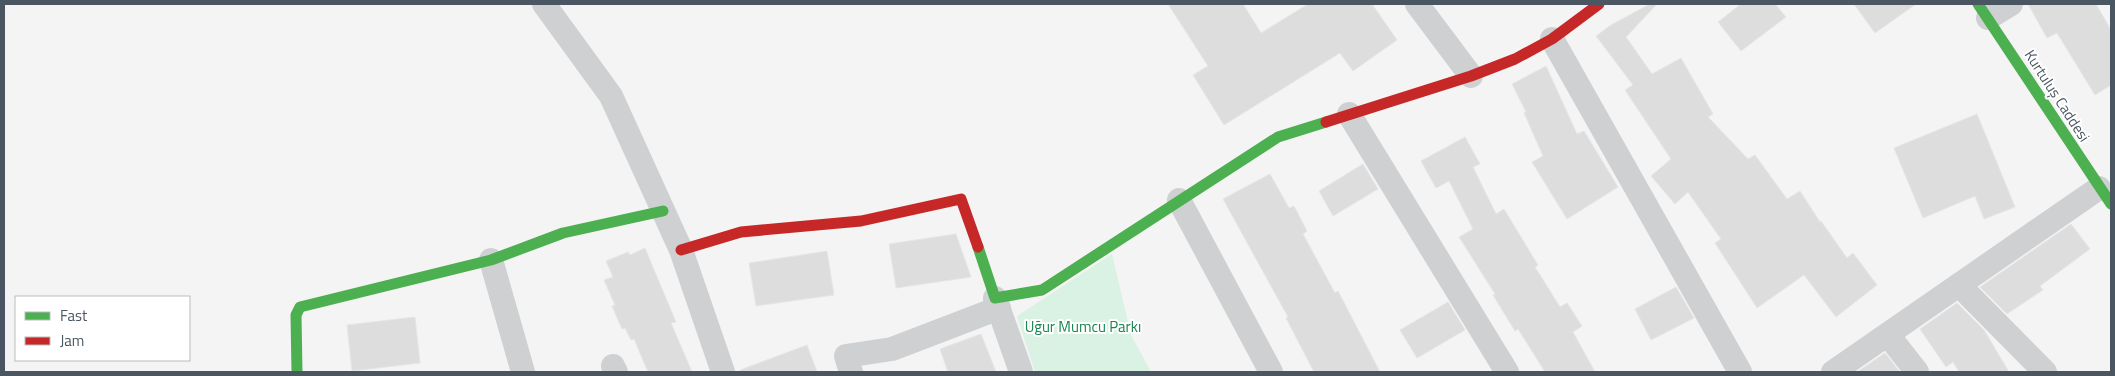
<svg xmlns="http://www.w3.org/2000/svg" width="2115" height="376" font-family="'Titillium Web',sans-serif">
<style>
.green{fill:#d9f2e3}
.building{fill:#ddddde;stroke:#e5e6e7}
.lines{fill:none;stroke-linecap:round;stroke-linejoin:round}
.street{stroke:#ced0d2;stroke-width:24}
.fast{stroke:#4caf50;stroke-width:11}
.jam{stroke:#c62828;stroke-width:11}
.labels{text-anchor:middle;stroke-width:4;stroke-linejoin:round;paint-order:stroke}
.street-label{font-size:15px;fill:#4a5661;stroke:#fff}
.park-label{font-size:15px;fill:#17864f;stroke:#fff}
</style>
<rect width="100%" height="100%" fill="#f4f4f4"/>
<polygon class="green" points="1112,254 1131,335 1151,372 1035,372 1017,316"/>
<g class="building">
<polygon points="1168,4 1243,4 1261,33 1308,4 1372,4 1397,40 1353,71 1340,53 1224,125 1193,75 1208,66"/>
<polygon points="1650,4 1657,4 1626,37 1652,74 1681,58 1713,114 1708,117 1748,159 1755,155 1787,199 1800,191 1820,222 1821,221 1847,258 1853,253 1877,285 1836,317 1804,275 1757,308 1715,243 1721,239 1688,192 1675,204 1651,176 1671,159 1625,90 1633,85 1596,36 1611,25"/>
<polygon points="1741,4 1775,4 1786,17 1741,51 1718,22"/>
<polygon points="1854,4 1916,4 1875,33"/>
<polygon points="2028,4 2096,4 2111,30 2111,85 2095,95 2057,33 2047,38"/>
<polygon points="1546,66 1577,134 1584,131 1618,187 1567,219 1532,162 1543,156 1524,113 1526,112 1512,84"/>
<polygon points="1977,114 2015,207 1984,219 1975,196 1923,218 1894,148"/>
<polygon points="1465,137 1480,164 1473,167 1496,214 1504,209 1538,265 1535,267 1560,307 1567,303 1582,326 1573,332 1595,372 1545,372 1518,329 1515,331 1493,295 1495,294 1459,237 1473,229 1449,181 1436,188 1421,161"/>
<polygon points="1363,164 1378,189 1333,216 1319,191"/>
<polygon points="1270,174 1289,208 1294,206 1307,231 1303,234 1335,293 1338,291 1380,372 1314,372 1286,318 1288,317 1223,199"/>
<polygon points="2071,224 2090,249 2040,286 2043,290 2007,314 1980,287"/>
<polygon points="956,234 971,277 896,288 889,244"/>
<polygon points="645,248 676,322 671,323 692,372 648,372 634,339 631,340 625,328 622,329 612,306 615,305 604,280 613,277 606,261 628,252 630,255"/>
<polygon points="827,251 834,295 756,306 749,263"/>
<polygon points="1676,287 1694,318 1651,340 1635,309"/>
<polygon points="1448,302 1465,330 1417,358 1400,330"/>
<polygon points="1957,303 1984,330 2009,372 1959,372 1953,362 1946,367 1920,329"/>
<polygon points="415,317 420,363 352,371 347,325"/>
<polygon points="981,334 996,372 948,372 940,349"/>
<polygon points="807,345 817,372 740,372 740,370"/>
<polygon points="1885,353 1900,372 1857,372"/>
</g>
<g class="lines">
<g class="street">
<polyline points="544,4 611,96 681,250 723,372"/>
<polyline points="1417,4 1471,76"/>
<polyline points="1988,18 2011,4"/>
<polyline points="1552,39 1740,372"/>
<polyline points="1349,114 1507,372"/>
<polyline points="1179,200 1271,372"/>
<polyline points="491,260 523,372"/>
<polyline points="1959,285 2045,372"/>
<polyline points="995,298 1021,372"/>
<polyline points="1888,335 1917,372"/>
<polyline points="613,366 616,372"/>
<polyline points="851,372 846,356 892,349 999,308"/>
<polyline points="1833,372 2099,188"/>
</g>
<g class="fast">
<polyline points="1978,4 2111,204"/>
<polyline points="978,247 995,298 1042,290 1278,137 1326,122"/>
<polyline points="297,372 296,315 300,307 491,260 563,233 663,211"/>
</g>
<g class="jam">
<polyline points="1326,122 1471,76 1515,59 1552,39 1599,4"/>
<polyline points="681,250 741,232 861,221 961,199 978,247"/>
</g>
</g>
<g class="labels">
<g class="street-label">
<text transform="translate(2057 96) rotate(57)" y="5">Kurtuluş Caddesi</text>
</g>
<g class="park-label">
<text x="1083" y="332">Uğur Mumcu Parkı</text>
</g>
</g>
<rect width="2115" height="376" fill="none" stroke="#4a5661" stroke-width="10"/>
<rect x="15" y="296" width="175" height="65" fill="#ffffff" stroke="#b7bbc0"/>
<rect x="25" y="312" width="25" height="8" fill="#4caf50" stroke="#b7bbc0"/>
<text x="60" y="321" font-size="15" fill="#4a5661">Fast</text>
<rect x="25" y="337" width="25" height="8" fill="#c62828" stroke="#b7bbc0"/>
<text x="60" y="346" font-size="15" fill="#4a5661">Jam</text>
</svg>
